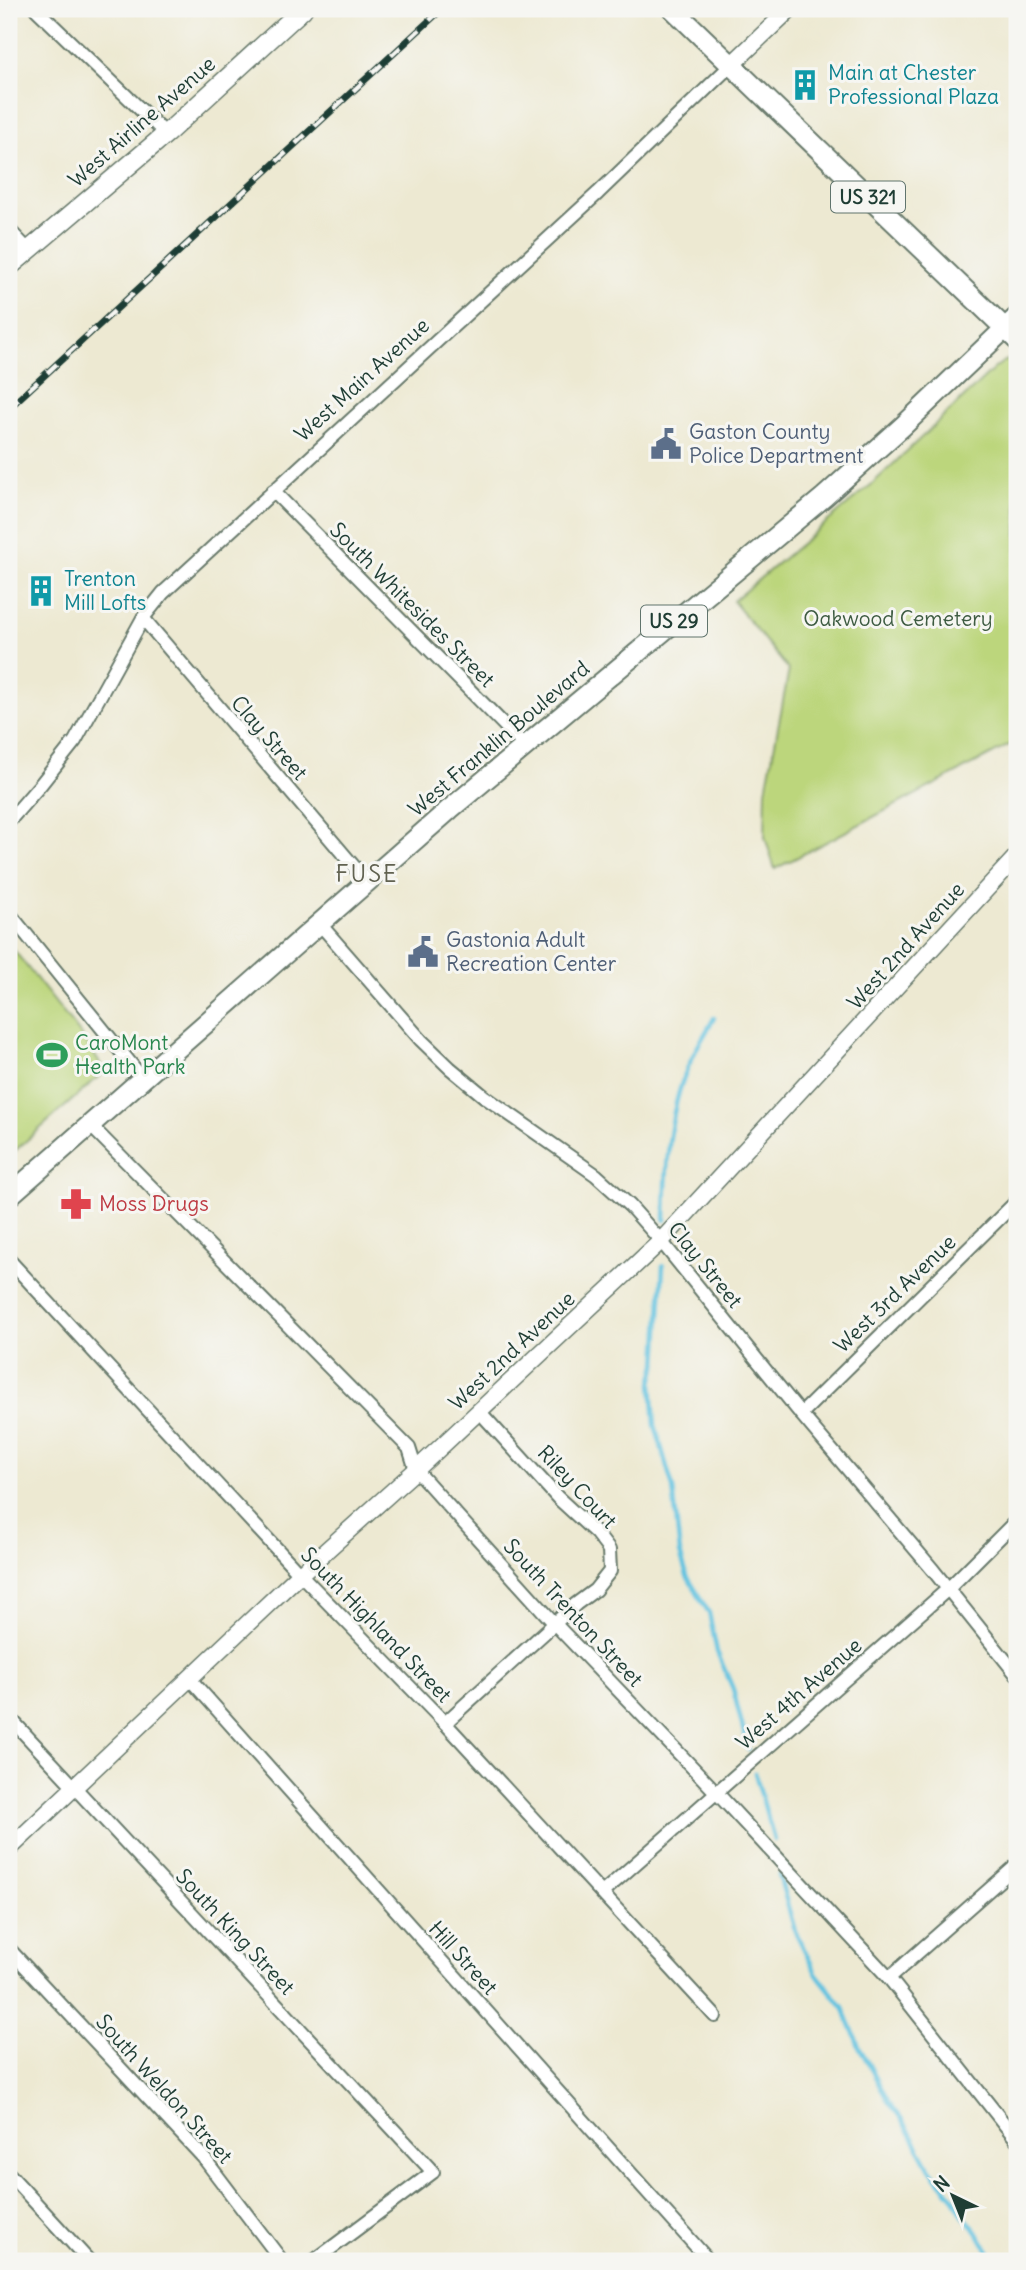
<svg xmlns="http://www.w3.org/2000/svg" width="1026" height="2270" font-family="Delius,sans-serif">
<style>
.green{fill:#bcd67b;stroke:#6e8a58;stroke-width:2}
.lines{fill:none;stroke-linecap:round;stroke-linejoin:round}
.stream{stroke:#62c3e0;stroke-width:4.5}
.minor-casing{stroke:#67796b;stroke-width:16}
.tertiary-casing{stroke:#67796b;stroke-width:19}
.secondary-casing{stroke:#67796b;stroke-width:21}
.primary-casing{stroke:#67796b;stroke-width:23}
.minor{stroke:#fff;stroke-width:12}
.tertiary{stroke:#fff;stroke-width:16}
.secondary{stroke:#fff;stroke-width:18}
.primary{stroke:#fff;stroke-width:19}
.rail-casing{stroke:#1f3d34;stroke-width:7}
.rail{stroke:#f6f6f2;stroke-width:4.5;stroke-dasharray:13;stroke-linecap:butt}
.labels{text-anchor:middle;stroke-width:6;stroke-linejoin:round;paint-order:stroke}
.shield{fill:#f6f6f2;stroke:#60746d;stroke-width:2}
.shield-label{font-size:19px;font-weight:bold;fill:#1f3d34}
.culture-label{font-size:21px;fill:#0d838f;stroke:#f6f6f2;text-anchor:start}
.street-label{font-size:21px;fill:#1f3d34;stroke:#f6f6f2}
.service-label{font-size:21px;fill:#4e5e75;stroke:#f6f6f2;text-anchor:start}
.park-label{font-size:21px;fill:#3e5c42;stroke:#f6f6f2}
.leisure-label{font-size:21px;fill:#27864d;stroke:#f6f6f2;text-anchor:start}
.health-label{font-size:21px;fill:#be3a42;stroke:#f6f6f2;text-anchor:start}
.neighbourhood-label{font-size:23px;letter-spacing:2px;fill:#616251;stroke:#f6f6f2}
</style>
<rect width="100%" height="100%" fill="#f6f6f2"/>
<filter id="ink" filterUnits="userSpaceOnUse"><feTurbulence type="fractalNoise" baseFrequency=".0143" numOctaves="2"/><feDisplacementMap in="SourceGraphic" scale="14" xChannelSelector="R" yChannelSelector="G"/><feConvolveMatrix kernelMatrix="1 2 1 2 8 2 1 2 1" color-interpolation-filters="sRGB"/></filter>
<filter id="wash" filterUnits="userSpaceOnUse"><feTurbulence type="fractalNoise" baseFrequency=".00686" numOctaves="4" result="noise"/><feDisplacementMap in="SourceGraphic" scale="28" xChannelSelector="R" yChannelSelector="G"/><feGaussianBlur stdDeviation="1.57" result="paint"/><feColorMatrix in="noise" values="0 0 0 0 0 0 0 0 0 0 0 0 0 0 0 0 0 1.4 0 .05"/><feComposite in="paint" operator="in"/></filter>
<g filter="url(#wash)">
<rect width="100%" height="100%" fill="#ede9d2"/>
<g class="green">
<polygon points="1013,358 1017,359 1017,741 775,869 765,837 766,790 789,670 733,601 871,485 996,367 1003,362"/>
<polygon points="9,944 84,1039 105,1071 9,1156"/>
</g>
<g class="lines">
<g class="stream">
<path d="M665 1220C666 1166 668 1105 693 1056 699 1043 707 1031 714 1018"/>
<polyline points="663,1266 657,1364 652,1383 655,1425 673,1488 680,1553 687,1576 709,1613 717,1652 733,1689 748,1749"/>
<polyline points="755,1773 774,1840"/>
<polyline points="779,1875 795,1931 816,1973 843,2007 859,2046 888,2101 904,2122 930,2169 953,2197 963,2216 974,2227 994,2261"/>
</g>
</g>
</g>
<g filter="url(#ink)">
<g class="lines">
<defs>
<g id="minor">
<polyline points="36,9 166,134"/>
<polyline points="9,230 29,251"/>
<polyline points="273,491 525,746"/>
<polyline points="143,618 367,882"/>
<polyline points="9,821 41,784 75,741 143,618 163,593 598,193 730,66"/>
<polyline points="9,913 143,1079"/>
<polyline points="319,923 421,1040 450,1068 485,1097 596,1175 630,1206 661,1241 801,1414 933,1570 1017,1675"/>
<polyline points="90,1125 409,1448 416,1470 555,1624 716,1792 889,1978 1017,2140"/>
<polyline points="9,1260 300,1574 445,1723 715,2016"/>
<polyline points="801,1414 1017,1201"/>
<polyline points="190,1679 709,2261"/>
<polyline points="9,1717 433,2172 314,2261"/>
<polyline points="445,1723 576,1604 595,1590 610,1571 609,1550 596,1533 558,1498 479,1411"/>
<polyline points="602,1893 948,1589 1017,1520"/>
<polyline points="9,1949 203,2157 282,2261"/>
<polyline points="889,1978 1017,1865"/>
<polyline points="9,2174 89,2261"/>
</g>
<g id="tertiary">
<polyline points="730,66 790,9"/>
<polyline points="9,1849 300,1574 416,1470 661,1241 1017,856"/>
</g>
<polyline id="secondary" points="9,267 166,134 303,9"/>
<g id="primary">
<polyline points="673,9 1017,340"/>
<polyline points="9,1196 450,809 824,497 903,426 1017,317"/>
</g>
</defs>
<use href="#minor" class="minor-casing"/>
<use href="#tertiary" class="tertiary-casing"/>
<use href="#secondary" class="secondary-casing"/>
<use href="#primary" class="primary-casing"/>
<use href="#minor" class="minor"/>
<use href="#tertiary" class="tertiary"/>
<use href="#secondary" class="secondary"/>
<use href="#primary" class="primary"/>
<defs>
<polyline id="rail" points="9,408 442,9"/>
</defs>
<use href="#rail" class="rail-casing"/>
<use href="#rail" class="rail"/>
</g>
</g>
<defs>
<symbol id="building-bare" viewBox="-9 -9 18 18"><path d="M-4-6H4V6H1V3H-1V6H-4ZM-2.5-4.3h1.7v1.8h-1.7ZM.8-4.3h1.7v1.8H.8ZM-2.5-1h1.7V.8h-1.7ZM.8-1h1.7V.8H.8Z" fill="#0f9aa8" stroke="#f6f6f2" stroke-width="2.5" paint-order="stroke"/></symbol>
<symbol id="civic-bare" viewBox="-9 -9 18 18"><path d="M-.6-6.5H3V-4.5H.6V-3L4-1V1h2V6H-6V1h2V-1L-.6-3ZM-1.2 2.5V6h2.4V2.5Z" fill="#5c6f8a" stroke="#f6f6f2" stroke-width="2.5" paint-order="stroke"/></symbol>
<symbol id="stadium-bare" viewBox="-9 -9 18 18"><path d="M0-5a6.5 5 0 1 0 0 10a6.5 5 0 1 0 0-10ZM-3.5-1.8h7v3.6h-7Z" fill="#2e9e5b" stroke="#f6f6f2" stroke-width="2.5" paint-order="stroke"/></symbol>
<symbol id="pharmacy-bare" viewBox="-9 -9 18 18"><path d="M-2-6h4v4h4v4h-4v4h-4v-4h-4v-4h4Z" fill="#e0444e" stroke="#f6f6f2" stroke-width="2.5" paint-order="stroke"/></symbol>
</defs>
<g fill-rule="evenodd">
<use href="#building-bare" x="783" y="63" width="44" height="44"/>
<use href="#civic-bare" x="644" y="422" width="44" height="44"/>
<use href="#building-bare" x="19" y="569" width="44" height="44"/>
<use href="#civic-bare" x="401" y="930" width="44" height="44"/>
<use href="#stadium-bare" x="30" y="1033" width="44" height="44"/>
<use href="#pharmacy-bare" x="54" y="1182" width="44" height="44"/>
</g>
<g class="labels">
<g class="shield">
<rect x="831" y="181.5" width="74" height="31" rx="5"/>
<rect x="641" y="605.5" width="66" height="31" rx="5"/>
</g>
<g class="shield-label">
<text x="868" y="204">US 321</text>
<text x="674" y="628">US 29</text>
</g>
<g class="culture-label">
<text x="828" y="80">Main at Chester<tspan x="828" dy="24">Professional Plaza</tspan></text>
<text x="64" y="586">Trenton<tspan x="64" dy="24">Mill Lofts</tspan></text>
</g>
<g class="street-label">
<text transform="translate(142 122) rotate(-41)" y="7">West Airline Avenue</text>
<text transform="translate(362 380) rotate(-42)" y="7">West Main Avenue</text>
<text transform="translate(412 605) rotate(45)" y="7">South Whitesides Street</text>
<text transform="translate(269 738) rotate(49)" y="7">Clay Street</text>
<text transform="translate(499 739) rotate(-40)" y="7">West Franklin Boulevard</text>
<text transform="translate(906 946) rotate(-48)" y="7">West 2nd Avenue</text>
<text transform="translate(705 1265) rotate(51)" y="7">Clay Street</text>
<text transform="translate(895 1294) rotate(-44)" y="7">West 3rd Avenue</text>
<text transform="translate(512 1351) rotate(-43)" y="7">West 2nd Avenue</text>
<text transform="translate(577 1487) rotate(47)" y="7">Riley Court</text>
<text transform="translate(573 1613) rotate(47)" y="7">South Trenton Street</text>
<text transform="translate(376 1625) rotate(46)" y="7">South Highland Street</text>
<text transform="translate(799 1694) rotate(-41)" y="7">West 4th Avenue</text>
<text transform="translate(235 1932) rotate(47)" y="7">South King Street</text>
<text transform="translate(463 1958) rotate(48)" y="7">Hill Street</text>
<text transform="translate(164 2089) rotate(48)" y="7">South Weldon Street</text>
</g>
<g class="service-label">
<text x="689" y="439">Gaston County<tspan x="689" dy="24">Police Department</tspan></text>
<text x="446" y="947">Gastonia Adult<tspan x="446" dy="24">Recreation Center</tspan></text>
</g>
<g class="park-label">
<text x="898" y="626">Oakwood Cemetery</text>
</g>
<g class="leisure-label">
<text x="75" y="1050">CaroMont<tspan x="75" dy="24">Health Park</tspan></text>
</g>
<g class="health-label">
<text x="99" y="1211">Moss Drugs</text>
</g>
<g class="neighbourhood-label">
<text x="367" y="882">FUSE</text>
</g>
</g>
<rect width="1026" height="2270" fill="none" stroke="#f6f6f2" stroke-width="35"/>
<g transform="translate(953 2196) rotate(317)" stroke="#f6f6f2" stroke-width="5" paint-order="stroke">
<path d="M0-5L12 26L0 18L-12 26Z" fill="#1f3d34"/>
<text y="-10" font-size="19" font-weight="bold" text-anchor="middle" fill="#1f3d34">N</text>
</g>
</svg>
